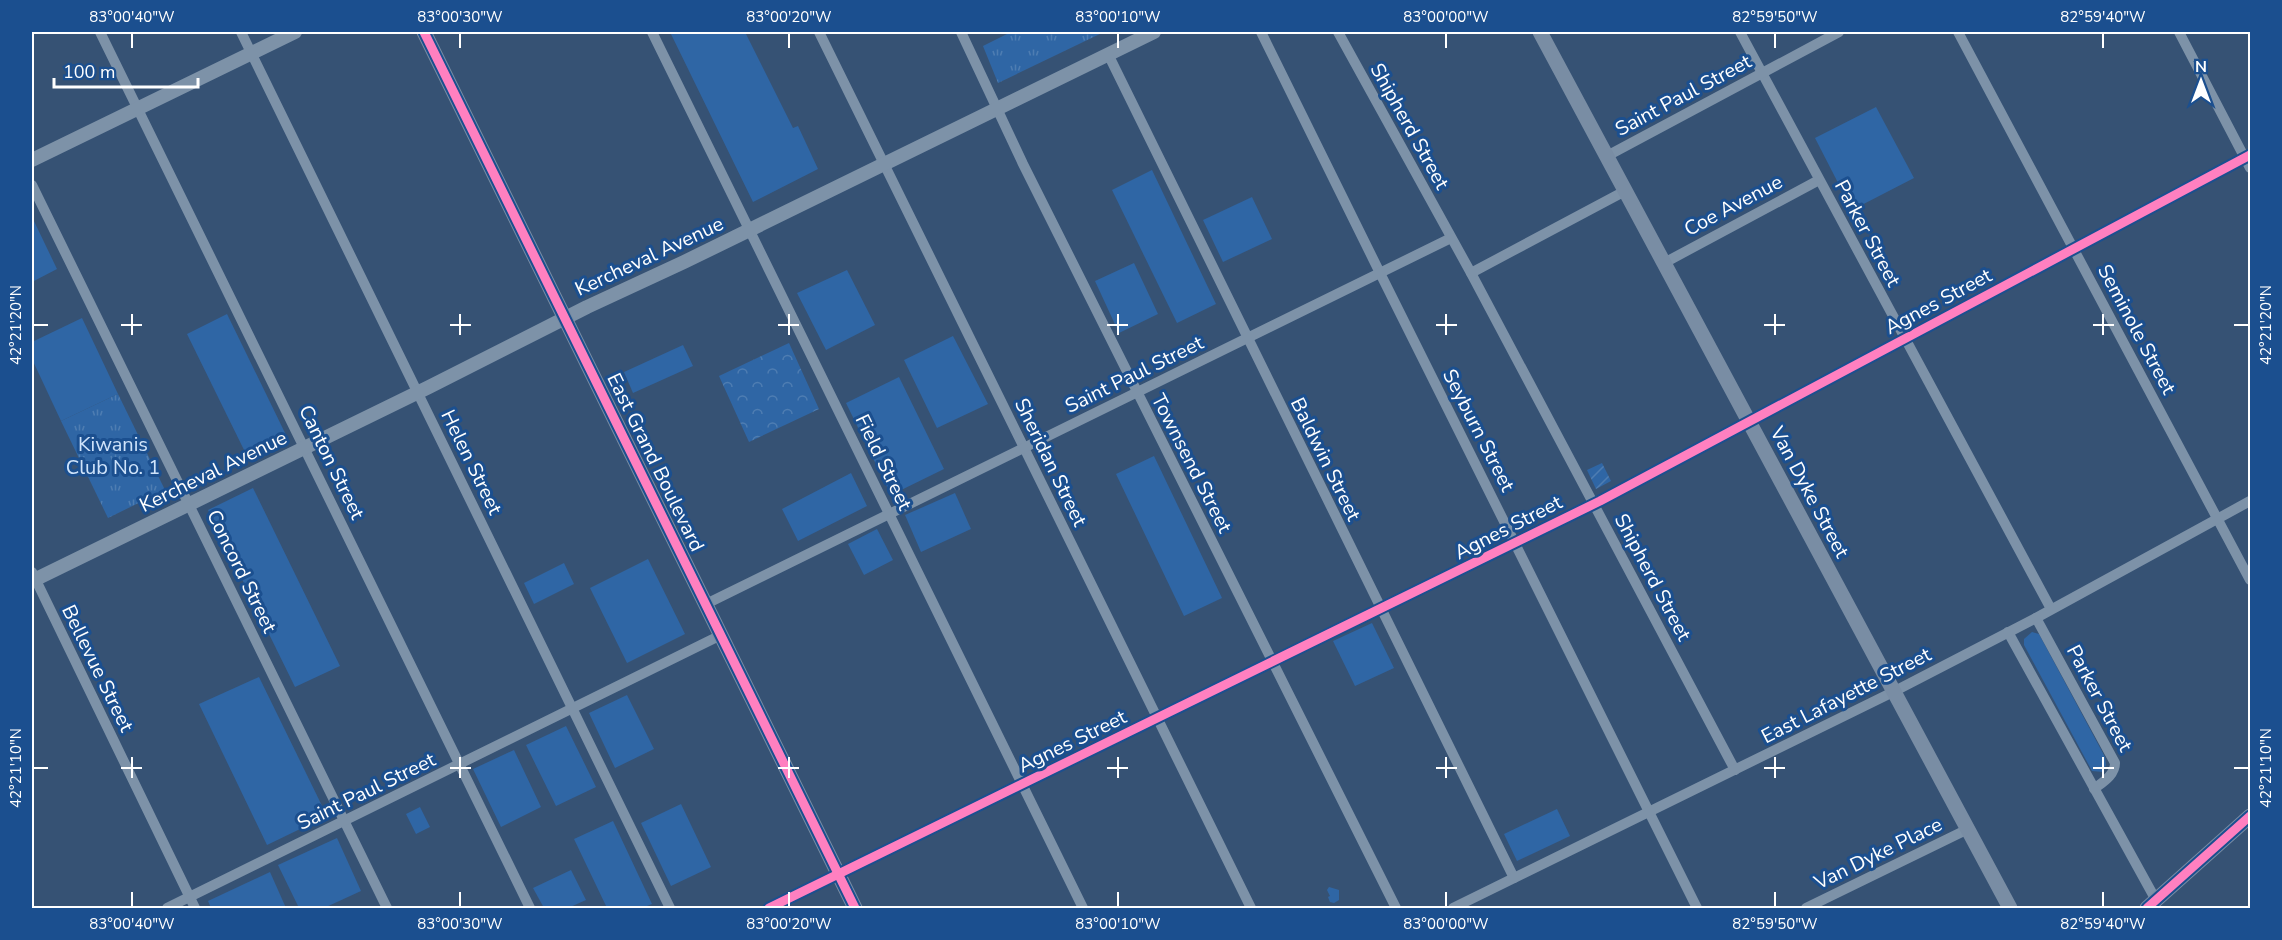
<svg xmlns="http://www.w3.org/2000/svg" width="2282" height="940" font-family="'Nunito Sans',sans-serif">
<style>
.grass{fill:#2f66a5}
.forest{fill:url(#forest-crowns)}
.park{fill:url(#park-tufts)}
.garden{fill:url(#garden-furrows)}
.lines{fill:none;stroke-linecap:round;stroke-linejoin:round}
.minor{stroke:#7d92a8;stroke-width:10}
.tertiary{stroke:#7d92a8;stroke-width:14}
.secondary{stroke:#798da4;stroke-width:15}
.cycleway-casing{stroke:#1b4f8f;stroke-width:13}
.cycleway{stroke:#ff80c0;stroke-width:9}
.ticks{fill:none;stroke:#fff;stroke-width:2}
.labels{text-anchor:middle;stroke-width:6;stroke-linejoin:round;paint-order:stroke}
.street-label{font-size:20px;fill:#fff;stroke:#1b4f8f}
.park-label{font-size:20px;fill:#cfe3fa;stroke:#1b4f8f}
.neatline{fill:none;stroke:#fff;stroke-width:2}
.ticks-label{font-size:15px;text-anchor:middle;fill:#fff}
</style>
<defs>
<pattern id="forest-crowns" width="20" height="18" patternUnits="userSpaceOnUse" patternTransform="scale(1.5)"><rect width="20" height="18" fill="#2f66a5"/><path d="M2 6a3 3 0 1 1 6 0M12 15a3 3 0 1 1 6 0" fill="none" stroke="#4e7db2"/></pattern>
<pattern id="park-tufts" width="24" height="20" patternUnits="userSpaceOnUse" patternTransform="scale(1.5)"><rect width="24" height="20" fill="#2f66a5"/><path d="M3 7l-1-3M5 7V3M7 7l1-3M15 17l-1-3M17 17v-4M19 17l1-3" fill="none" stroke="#4e7db2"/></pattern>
<pattern id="garden-furrows" width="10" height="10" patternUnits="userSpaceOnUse" patternTransform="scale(1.5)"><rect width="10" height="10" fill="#2f66a5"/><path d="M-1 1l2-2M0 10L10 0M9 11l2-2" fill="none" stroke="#4e7db2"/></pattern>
</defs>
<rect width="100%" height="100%" fill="#365274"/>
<g class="grass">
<polygon points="670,32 745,32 793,128 798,126 818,169 753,202"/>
<polygon points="1876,107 1914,178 1852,210 1815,138"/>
<polygon points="1152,170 1216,304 1177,323 1112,190"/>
<polygon points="1252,197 1272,239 1223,262 1203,220"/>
<polygon points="32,217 57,269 32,282"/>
<polygon points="1134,263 1158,314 1119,333 1095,281"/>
<polygon points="847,270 875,325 826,350 797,293"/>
<polygon points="227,314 286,435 246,454 187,334"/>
<polygon points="82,318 118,394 61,421 32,359 32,342"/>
<polygon points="953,336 988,404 937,428 904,360"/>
<polygon points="683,345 693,366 633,393 624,372"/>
<polygon points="899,377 944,469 891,495 846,403"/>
<polygon points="1154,456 1222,598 1184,616 1116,474"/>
<polygon points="851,473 867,506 798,541 782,509"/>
<polygon points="253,488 340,666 295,687 208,510"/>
<polygon points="955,493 971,529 921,552 905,515"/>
<polygon points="877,529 893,560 864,575 848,544"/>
<polygon points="648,559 685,634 627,663 590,588"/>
<polygon points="564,563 574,584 534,604 524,583"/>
<polygon points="1372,623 1394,668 1355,686 1333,641"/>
<polygon points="2032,632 2039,634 2105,757 2106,765 2103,772 2092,771 2024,645 2024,639"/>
<polygon points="259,677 327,816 267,845 199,704"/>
<polygon points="627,695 654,749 615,768 589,713"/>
<polygon points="566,726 596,787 556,806 526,745"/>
<polygon points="514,750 541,807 501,827 473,769"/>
<polygon points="681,804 711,867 671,886 641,823"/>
<polygon points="420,807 430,827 416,834 406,814"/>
<polygon points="1557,809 1570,836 1517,861 1504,834"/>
<polygon points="613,821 652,904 642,908 607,908 574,839"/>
<polygon points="337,838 361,891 324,908 299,908 278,865"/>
<polygon points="571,870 586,900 568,908 544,908 533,888"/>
<polygon points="270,872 286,908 211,908 208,901"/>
</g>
<polygon class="forest" points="789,343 819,409 749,442 719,376"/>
<g class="park">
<polygon points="1011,32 1104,32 998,83 983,46"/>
<polygon points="118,394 165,490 108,518 61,421"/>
<polygon points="1329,887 1339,890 1339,900 1334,903 1330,902 1328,897 1330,896 1327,890"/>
</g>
<polygon class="garden" points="1602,463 1611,481 1596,489 1587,470"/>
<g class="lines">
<g class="minor">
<polyline points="100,32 530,908"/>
<polyline points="241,32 670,908"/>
<polyline points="652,32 1083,908"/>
<polyline points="819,32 1251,908"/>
<polyline points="961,32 1023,164 1396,908"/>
<polyline points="1261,32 1380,273 1697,908"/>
<polyline points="1338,32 1471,273 1735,770"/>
<polyline points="1740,32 2051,609"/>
<polyline points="1958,32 2250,580"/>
<polyline points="2179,32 2250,168"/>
<polyline points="1108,54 1514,878"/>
<polyline points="1607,156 1839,32"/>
<polyline points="32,185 387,908"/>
<polyline points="1664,263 1819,180"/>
<polyline points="1471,273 1625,191"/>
<polyline points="32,572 195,908"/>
<polyline points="704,605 1451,238"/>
<path d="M2036 618 2115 763C2115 775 2103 782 2094 789"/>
<polyline points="2008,632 2157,902"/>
<polyline points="167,908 719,636"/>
<polyline points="769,908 1600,501 2250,155"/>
<polyline points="1453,908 1893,692 2036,618 2250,501"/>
<polyline points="1806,908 1966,830"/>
</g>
<g class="tertiary">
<polyline points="32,160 295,32"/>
<polyline points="32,581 429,387 587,307 684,262 1154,32"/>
</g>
<g class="secondary">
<polyline points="424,32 855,908"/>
<polyline points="1540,32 2010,908"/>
<polyline points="2147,908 2250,816"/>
</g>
<defs>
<g id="cycleway">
<polyline points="424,32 855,908"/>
<polyline points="769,908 1600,501 2250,155"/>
<polyline points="2147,908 2250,816"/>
</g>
</defs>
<use href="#cycleway" class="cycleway-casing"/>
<use href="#cycleway" class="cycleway"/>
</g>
<path class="ticks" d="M132 33V48M460 33V48M789 33V48M1118 33V48M1446 33V48M1775 33V48M2103 33V48M132 314V335M460 314V335M789 314V335M1118 314V335M1446 314V335M1775 314V335M2103 314V335M33 325H48M121 325H142M450 325H471M778 325H799M1107 325H1128M1436 325H1457M1764 325H1785M2093 325H2114M2234 325H2249M132 757V778M460 757V778M789 757V778M1118 757V778M1446 757V778M1775 757V778M2103 757V778M33 768H48M121 768H142M450 768H471M778 768H799M1107 768H1128M1436 768H1457M1764 768H1785M2093 768H2114M2234 768H2249M132 892V907M460 892V907M789 892V907M1118 892V907M1446 892V907M1775 892V907M2103 892V907"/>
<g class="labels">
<g class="street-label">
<text transform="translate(1683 95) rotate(-28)" y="7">Saint Paul Street</text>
<text transform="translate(1410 126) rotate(61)" y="7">Shipherd Street</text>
<text transform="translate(1733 205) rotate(-28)" y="7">Coe Avenue</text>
<text transform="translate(1868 233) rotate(62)" y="7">Parker Street</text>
<text transform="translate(649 256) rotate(-25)" y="7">Kercheval Avenue</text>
<text transform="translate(1938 301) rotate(-28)" y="7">Agnes Street</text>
<text transform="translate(2137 329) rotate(62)" y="7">Seminole Street</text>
<text transform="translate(1134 374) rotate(-26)" y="7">Saint Paul Street</text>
<text transform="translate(1479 430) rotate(63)" y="7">Seyburn Street</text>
<text transform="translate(1326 459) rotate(64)" y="7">Baldwin Street</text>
<text transform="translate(332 462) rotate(64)" y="7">Canton Street</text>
<text transform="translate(472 462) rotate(64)" y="7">Helen Street</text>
<text transform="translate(656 462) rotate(64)" y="7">East Grand Boulevard</text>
<text transform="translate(884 462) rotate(64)" y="7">Field Street</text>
<text transform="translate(1051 462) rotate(64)" y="7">Sheridan Street</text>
<text transform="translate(1192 463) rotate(63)" y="7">Townsend Street</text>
<text transform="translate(213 471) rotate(-26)" y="7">Kercheval Avenue</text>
<text transform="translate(1810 492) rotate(62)" y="7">Van Dyke Street</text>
<text transform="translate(1508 527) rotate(-27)" y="7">Agnes Street</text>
<text transform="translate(242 571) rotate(64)" y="7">Concord Street</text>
<text transform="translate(1653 577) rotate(62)" y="7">Shipherd Street</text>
<text transform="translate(98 668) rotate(64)" y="7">Bellevue Street</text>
<text transform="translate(1846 695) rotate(-27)" y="7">East Lafayette Street</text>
<text transform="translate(2100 698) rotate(62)" y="7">Parker Street</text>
<text transform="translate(1072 741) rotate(-26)" y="7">Agnes Street</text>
<text transform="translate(366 791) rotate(-26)" y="7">Saint Paul Street</text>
<text transform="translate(1878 853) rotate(-26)" y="7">Van Dyke Place</text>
</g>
<g class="park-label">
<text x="113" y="451">Kiwanis<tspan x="113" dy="23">Club No. 1</tspan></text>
</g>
</g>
<rect width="2282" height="940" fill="none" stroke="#1b4f8f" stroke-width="66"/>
<g transform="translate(2201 81)" stroke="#1b4f8f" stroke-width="4.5" paint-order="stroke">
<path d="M0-4.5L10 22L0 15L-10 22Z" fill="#ffffff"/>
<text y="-9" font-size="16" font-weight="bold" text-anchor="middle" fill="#ffffff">N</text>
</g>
<path d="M54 78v9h144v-9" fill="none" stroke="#ffffff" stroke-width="3"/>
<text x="63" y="78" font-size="18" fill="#ffffff" stroke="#1b4f8f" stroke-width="4.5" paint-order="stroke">100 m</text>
<rect x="33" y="33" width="2216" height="874" class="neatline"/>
<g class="ticks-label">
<text x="132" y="22">83°00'40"W</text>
<text x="460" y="22">83°00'30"W</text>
<text x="789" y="22">83°00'20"W</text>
<text x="1118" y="22">83°00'10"W</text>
<text x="1446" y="22">83°00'00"W</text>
<text x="1775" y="22">82°59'50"W</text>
<text x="2103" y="22">82°59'40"W</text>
<text transform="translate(16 325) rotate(-90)" y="5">42°21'20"N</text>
<text transform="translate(2266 325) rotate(-90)" y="5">42°21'20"N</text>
<text transform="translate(16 768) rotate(-90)" y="5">42°21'10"N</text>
<text transform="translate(2266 768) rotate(-90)" y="5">42°21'10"N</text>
<text x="132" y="929">83°00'40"W</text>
<text x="460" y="929">83°00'30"W</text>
<text x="789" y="929">83°00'20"W</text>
<text x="1118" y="929">83°00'10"W</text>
<text x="1446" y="929">83°00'00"W</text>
<text x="1775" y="929">82°59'50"W</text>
<text x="2103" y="929">82°59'40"W</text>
</g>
</svg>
